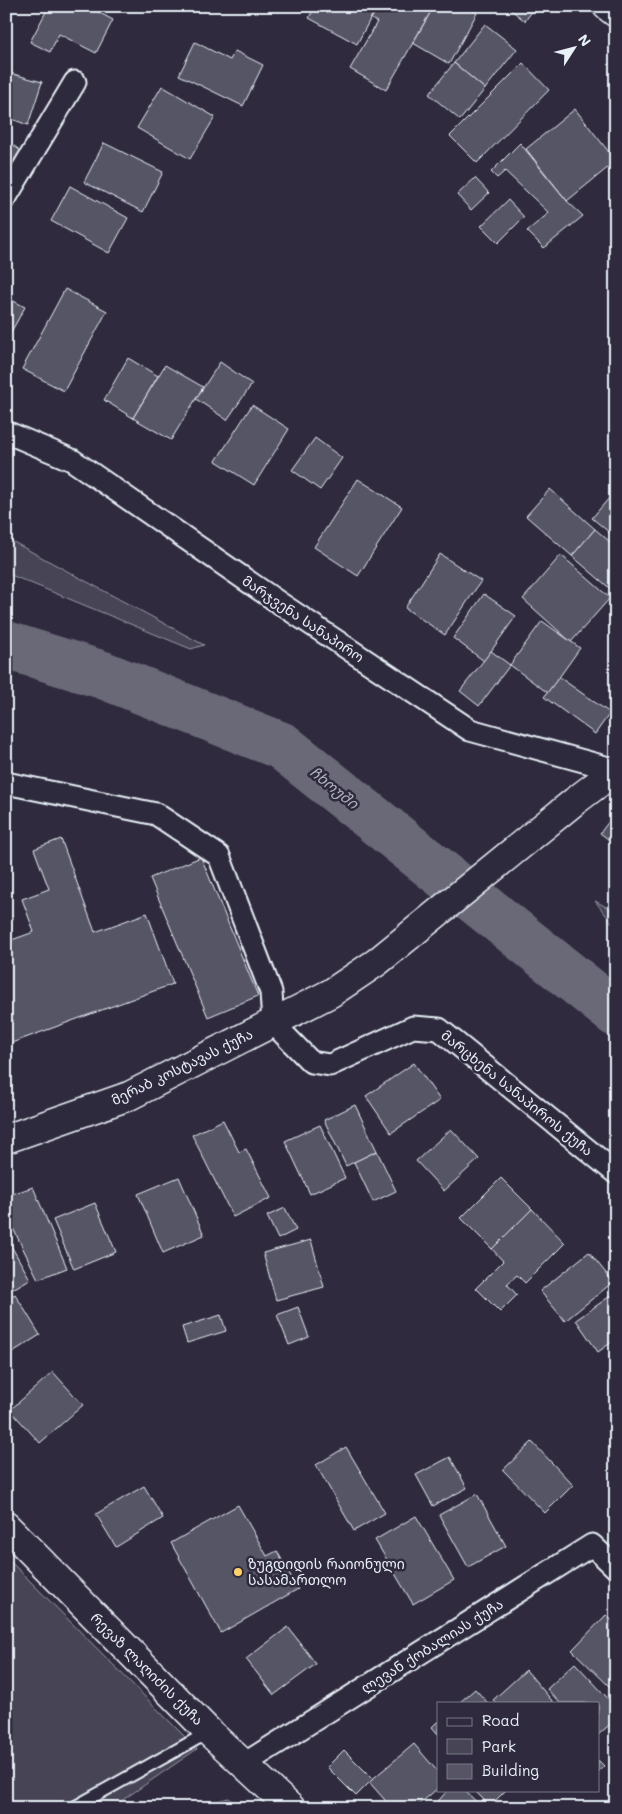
<svg xmlns="http://www.w3.org/2000/svg" width="622" height="1814" font-family="Mali,'Noto Sans Georgian',sans-serif">
<style>
.green{fill:#464455;stroke:#979aa6}
.lines{fill:none;stroke-linecap:round;stroke-linejoin:round}
.river{stroke:#696978;stroke-width:48}
.building{fill:#575565;stroke:#e8f1f8}
.service-casing{stroke:#e8f1f8;stroke-width:15}
.minor-casing{stroke:#e8f1f8;stroke-width:25}
.tertiary-casing{stroke:#e8f1f8;stroke-width:31}
.service{stroke:#2f2a3d;stroke-width:11}
.minor{stroke:#2f2a3d;stroke-width:21}
.tertiary{stroke:#2f2a3d;stroke-width:28}
.poi-dot{fill:#ffd166;stroke:#2f2a3d;stroke-width:2}
.labels{text-anchor:middle;stroke-width:5;stroke-linejoin:round;paint-order:stroke}
.street-label{font-size:14px;fill:#e8f1f8;stroke:#2f2a3d}
.poi-label{font-size:14px;fill:#e8f1f8;stroke:#2f2a3d;text-anchor:start}
.water-label{font-size:15px;font-style:italic;fill:#afb4be;stroke:#2f2a3d}
</style>
<rect width="100%" height="100%" fill="#2f2a3d"/>
<filter id="ink" filterUnits="userSpaceOnUse"><feTurbulence type="fractalNoise" baseFrequency=".02" numOctaves="2"/><feDisplacementMap in="SourceGraphic" scale="10" xChannelSelector="R" yChannelSelector="G"/><feConvolveMatrix kernelMatrix="1 2 1 2 8 2 1 2 1" color-interpolation-filters="sRGB"/></filter>
<g filter="url(#ink)">
<g class="green">
<polygon points="6,538 204,645 191,649 6,573"/>
<polygon points="595,901 616,912 616,928"/>
<polygon points="6,1557 197,1749 111,1808 6,1808"/>
<polygon points="229,1798 239,1808 195,1808 198,1805"/>
</g>
<g class="lines">
<polyline class="river" points="6,645 103,675 282,746 616,1013"/>
</g>
<g class="building">
<polygon points="49,6 87,6 113,20 96,53 59,34 50,52 30,42"/>
<polygon points="315,6 377,6 357,44 309,18"/>
<polygon points="379,6 434,6 386,90 350,69 377,22 371,19"/>
<polygon points="434,6 465,6 477,13 449,64 413,43"/>
<polygon points="506,6 536,6 525,21"/>
<polygon points="485,24 517,49 485,89 454,63"/>
<polygon points="195,42 230,60 235,51 263,65 243,106 179,75"/>
<polygon points="454,63 485,89 460,120 429,94"/>
<polygon points="523,63 549,90 477,163 450,136"/>
<polygon points="6,72 42,82 28,125 6,117"/>
<polygon points="162,86 215,117 190,159 137,128"/>
<polygon points="575,109 616,161 567,201 526,149"/>
<polygon points="6,140 21,151 6,171"/>
<polygon points="104,143 163,172 143,212 84,182"/>
<polygon points="520,143 567,201 583,216 544,248 527,231 549,213 505,171 497,178 491,172"/>
<polygon points="475,178 489,193 471,210 457,195"/>
<polygon points="70,186 128,218 109,253 51,221"/>
<polygon points="508,200 524,217 498,243 481,226"/>
<polygon points="65,289 107,311 64,391 22,369"/>
<polygon points="6,297 25,307 6,341"/>
<polygon points="128,358 158,376 133,418 104,400"/>
<polygon points="220,362 252,384 227,420 196,399"/>
<polygon points="165,365 203,387 171,440 133,418"/>
<polygon points="252,405 289,429 254,485 216,461"/>
<polygon points="315,438 342,458 320,490 292,470"/>
<polygon points="358,479 402,507 358,576 314,547"/>
<polygon points="550,489 595,529 572,556 526,516"/>
<polygon points="616,490 616,538 592,518"/>
<polygon points="595,529 616,547 616,588 613,591 572,556"/>
<polygon points="440,554 481,581 445,635 405,608"/>
<polygon points="561,555 610,598 571,642 523,599"/>
<polygon points="484,594 516,616 484,661 453,638"/>
<polygon points="542,621 580,648 548,693 510,665"/>
<polygon points="491,651 510,665 479,706 460,691"/>
<polygon points="559,677 610,713 595,734 544,697"/>
<polygon points="616,812 616,845 600,833"/>
<polygon points="61,839 95,932 147,913 173,984 6,1045 6,942 34,932 22,899 49,889 34,849"/>
<polygon points="201,857 258,996 208,1017 150,878"/>
<polygon points="414,1063 440,1100 391,1133 366,1096"/>
<polygon points="355,1105 377,1151 346,1166 324,1120"/>
<polygon points="223,1120 239,1152 246,1149 271,1198 233,1217 192,1135"/>
<polygon points="320,1125 345,1178 310,1194 285,1141"/>
<polygon points="451,1129 479,1159 444,1191 416,1161"/>
<polygon points="377,1151 396,1191 373,1202 354,1162"/>
<polygon points="179,1177 204,1235 163,1253 138,1194"/>
<polygon points="501,1178 532,1209 492,1249 461,1218"/>
<polygon points="33,1187 67,1268 38,1279 11,1224 6,1226 6,1196"/>
<polygon points="95,1203 116,1252 74,1269 53,1220"/>
<polygon points="285,1208 296,1230 278,1239 267,1216"/>
<polygon points="532,1209 565,1243 525,1283 517,1275 507,1284 517,1295 500,1312 476,1288 503,1261 492,1249"/>
<polygon points="6,1237 30,1279 6,1293"/>
<polygon points="311,1240 324,1287 276,1300 263,1253"/>
<polygon points="589,1252 613,1282 565,1321 540,1291"/>
<polygon points="616,1292 616,1339 598,1352 576,1320"/>
<polygon points="15,1294 40,1335 6,1356 6,1299"/>
<polygon points="298,1307 309,1337 289,1345 277,1315"/>
<polygon points="221,1315 226,1331 187,1343 182,1327"/>
<polygon points="53,1372 83,1405 40,1443 10,1410"/>
<polygon points="532,1442 573,1485 545,1513 503,1470"/>
<polygon points="346,1447 385,1513 354,1531 316,1465"/>
<polygon points="450,1457 467,1488 433,1506 416,1475"/>
<polygon points="144,1486 163,1518 116,1547 96,1514"/>
<polygon points="477,1494 506,1546 468,1567 439,1515"/>
<polygon points="238,1505 267,1556 277,1551 298,1589 221,1633 171,1543"/>
<polygon points="416,1516 454,1580 413,1604 375,1540"/>
<polygon points="606,1615 616,1624 616,1679 609,1686 572,1650"/>
<polygon points="288,1627 316,1664 274,1695 246,1659"/>
<polygon points="575,1663 616,1707 616,1719 598,1735 598,1703 560,1703 547,1689"/>
<polygon points="526,1670 554,1703 495,1703 493,1700"/>
<polygon points="616,1679 616,1693 609,1686"/>
<polygon points="475,1689 488,1703 459,1703"/>
<polygon points="438,1721 438,1734 432,1727"/>
<polygon points="414,1744 438,1772 438,1788 415,1808 392,1808 369,1782"/>
<polygon points="344,1750 373,1779 356,1796 327,1767"/>
<polygon points="598,1760 604,1766 598,1772"/>
<polygon points="448,1790 464,1790 483,1808 432,1808"/>
<polygon points="474,1790 506,1790 490,1806"/>
</g>
<g class="lines">
<defs>
<polyline id="service" points="73,1808 209,1732"/>
<g id="minor">
<polyline points="6,197 75,82"/>
<polyline points="6,432 72,460 278,602 470,730 616,770"/>
<polyline points="6,783 156,814 219,856 271,992 273,1023 311,1062 330,1065 413,1027 439,1029 616,1173"/>
<polyline points="244,1764 592,1545 616,1568"/>
</g>
<g id="tertiary">
<polyline points="607,6 616,13"/>
<polyline points="6,1139 129,1096 331,993 377,962 575,801 616,770"/>
<polyline points="6,1526 209,1732 291,1808"/>
</g>
</defs>
<use href="#service" class="service-casing"/>
<use href="#minor" class="minor-casing"/>
<use href="#tertiary" class="tertiary-casing"/>
<use href="#service" class="service"/>
<use href="#minor" class="minor"/>
<use href="#tertiary" class="tertiary"/>
</g>
</g>
<circle class="poi-dot" cx="238" cy="1572" r="5"/>
<g class="labels">
<g class="street-label">
<text transform="translate(303 619) rotate(34)" y="5">მარჯვენა სანაპირო</text>
<text transform="translate(182 1067) rotate(-26)" y="5">მერაბ კოსტავას ქუჩა</text>
<text transform="translate(517 1093) rotate(39)" y="5">მარცხენა სანაპიროს ქუჩა</text>
<text transform="translate(432 1646) rotate(-32)" y="5">ლევან ქობალიას ქუჩა</text>
<text transform="translate(147 1669) rotate(45)" y="5">რევაზ ლაღიძის ქუჩა</text>
</g>
<g class="poi-label">
<text x="248" y="1569">ზუგდიდის რაიონული<tspan x="248" dy="16">სასამართლო</tspan></text>
</g>
<g class="water-label">
<text transform="translate(334 788) rotate(39)" y="5">ჩხოუში</text>
</g>
</g>
<rect width="622" height="1814" fill="none" stroke="#2f2a3d" stroke-width="25"/>
<rect x="12" y="12" width="597" height="1789" fill="none" stroke="#e8f1f8" stroke-width="2" filter="url(#ink)"/>
<rect x="437" y="1702" width="162" height="90" fill="#2f2a3d" stroke="#797a88"/>
<rect x="447" y="1718" width="25" height="8" fill="#2f2a3d" stroke="#797a88"/>
<text x="482" y="1726" font-size="15" fill="#e8f1f8">Road</text>
<rect x="447" y="1739" width="25" height="15" fill="#464455" stroke="#797a88"/>
<text x="482" y="1752" font-size="15" fill="#e8f1f8">Park</text>
<rect x="447" y="1764" width="25" height="15" fill="#575565" stroke="#797a88"/>
<text x="482" y="1776" font-size="15" fill="#e8f1f8">Building</text>
<g transform="translate(574 48) rotate(54)" stroke="#2f2a3d" stroke-width="4" paint-order="stroke">
<path d="M0-4L9 19L0 12L-9 19Z" fill="#e8f1f8"/>
<text y="-8" font-size="14" font-weight="bold" text-anchor="middle" fill="#e8f1f8">N</text>
</g>
</svg>
